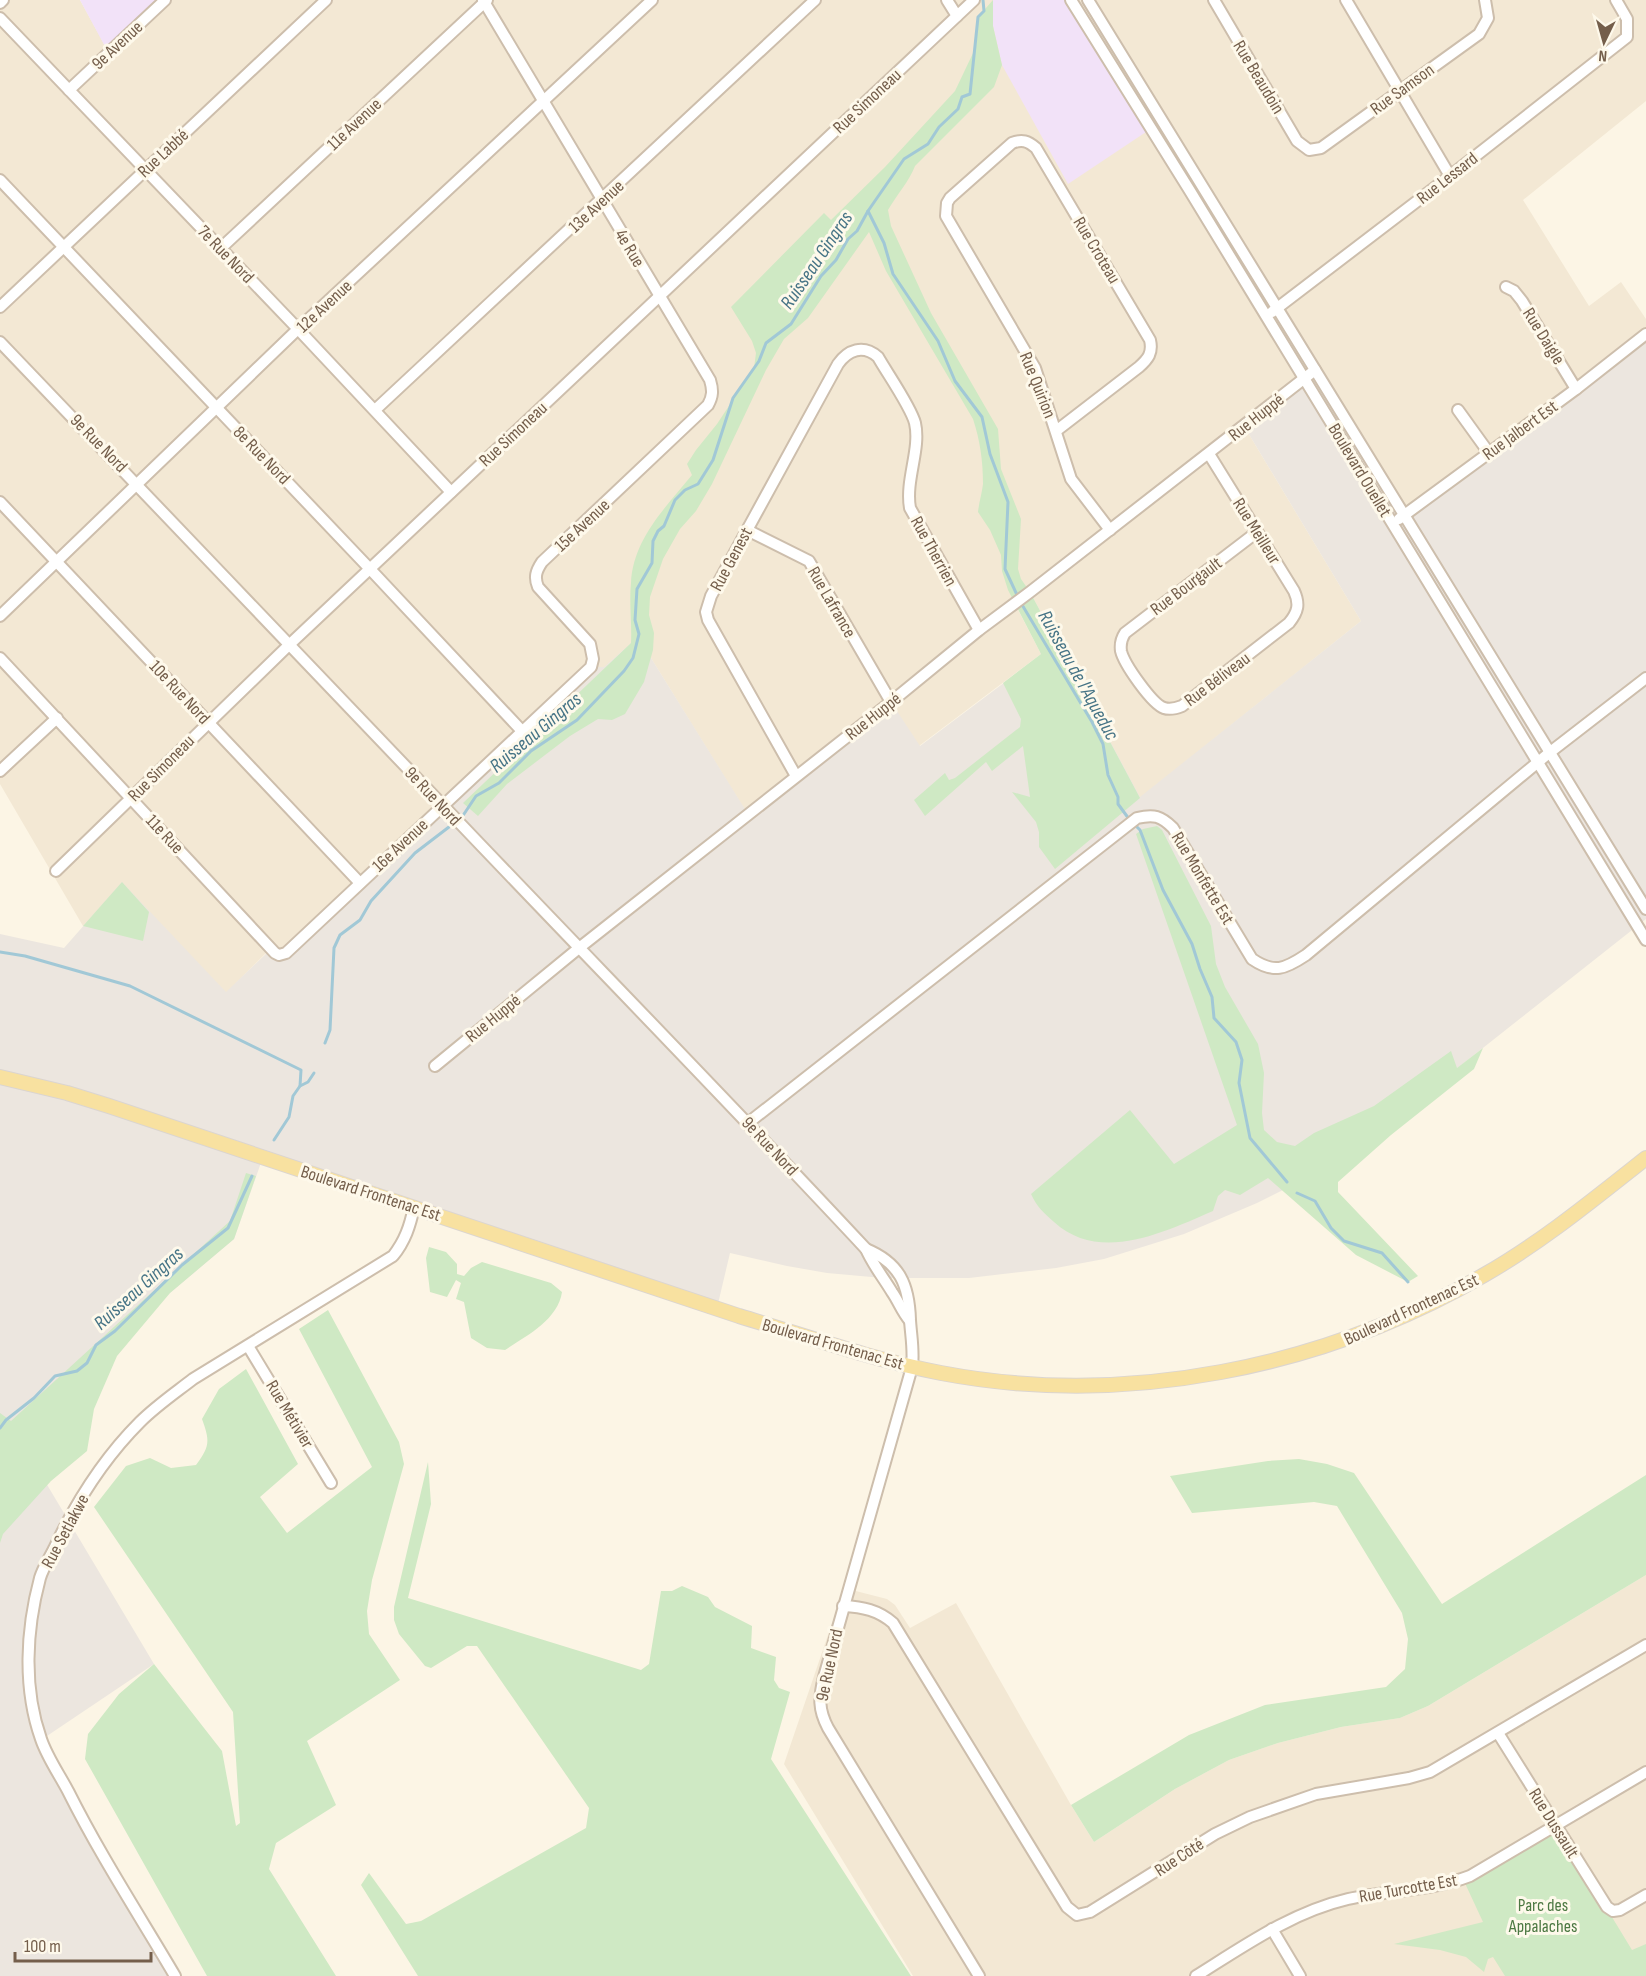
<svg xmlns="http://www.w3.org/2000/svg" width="1646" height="1976" font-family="'Sofia Sans Condensed',sans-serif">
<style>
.residential{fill:#f3e8d4}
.industrial{fill:#ece6df}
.education{fill:#f2e2f8}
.green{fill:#cfe9c4}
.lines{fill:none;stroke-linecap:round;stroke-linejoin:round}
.stream{stroke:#a1c8d6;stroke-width:3}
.minor-casing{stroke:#cdbeac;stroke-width:14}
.major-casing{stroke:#dbd5d0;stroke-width:16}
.minor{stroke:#fff;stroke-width:10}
.major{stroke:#f8e1a0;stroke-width:14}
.labels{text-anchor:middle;stroke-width:6;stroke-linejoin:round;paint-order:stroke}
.street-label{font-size:18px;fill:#745e4b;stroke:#fef9eb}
.park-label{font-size:18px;fill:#4d7943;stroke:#fef9eb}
.water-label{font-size:20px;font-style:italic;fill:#467486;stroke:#fef9eb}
</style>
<rect width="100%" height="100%" fill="#fcf5e5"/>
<g class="residential">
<polygon points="0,0 80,0 108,51 160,0 1646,0 1646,101 1523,200 1589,306 1621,282 1646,319 1646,334 1404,515 1244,426 1361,621 1140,798 1030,592 1015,604 1041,654 919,746 891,703 748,815 638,637 286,953 270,949 226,993 122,883 83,926 0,784"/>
<polygon points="1646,1575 1646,1976 913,1976 784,1764 844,1588 887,1599 895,1605 910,1628 956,1603 1071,1805 1094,1842 1175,1789 1229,1760 1278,1743 1341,1727 1400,1718 1428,1706"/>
</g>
<polygon class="industrial" points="1646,334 1646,919 1407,1108 1299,1182 1257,1203 1184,1234 1104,1259 1056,1268 969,1278 883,1278 827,1273 787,1266 730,1253 717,1308 263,1157 234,1239 12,1426 154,1664 41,1740 175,1976 0,1976 0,934 64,948 122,882 226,992 271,949 279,955 591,667 604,667 638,637 748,814 891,702 920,746 1041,655 1030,592 1140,797 1361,621 1244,426 1315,370 1404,515"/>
<g class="education">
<polygon points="80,0 160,0 108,52"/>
<polygon points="993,0 1065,0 1146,132 1068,184 1002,65 993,26"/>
</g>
<g class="green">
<path d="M993 0V26L1002 65 994 87 915 166C910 180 896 196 888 210L891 226 931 313 998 429 1001 469 1021 519 1018 569 1021 579 1030 592 1140 798 1055 869 1039 847V832L1036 822 1012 792 1030 797 1023 746 992 771 986 762 925 816 914 800 945 773 949 780 955 778 1020 727 1021 719 1003 683 1041 654 1008 590 1002 571 1001 555 990 530 978 512C979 502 982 493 983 484 983 461 980 440 973 419L886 271 869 232 808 318 784 339 766 370 712 484 696 511 680 529 663 559 650 597 649 615 654 633 653 650 644 682 625 714 612 720 598 719 570 736 507 784 478 816 463 803 631 643C632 623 629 603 631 583 633 539 666 507 692 475L687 464 696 450 717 424 754 368 756 353 752 341 731 307 824 213 831 220 885 167 955 91 974 51 978 17Z"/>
<path d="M1157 826 1162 830 1211 926 1216 964 1225 987 1258 1044 1264 1073 1262 1113 1264 1130 1277 1142 1295 1146 1314 1133 1374 1106 1451 1051 1457 1068 1483 1048 1474 1069 1391 1135 1338 1182V1192L1418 1276 1408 1282 1356 1255 1268 1178 1240 1195 1225 1190 1218 1196 1213 1211C1164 1232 1100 1264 1054 1222 1043 1212 1037 1207 1031 1194L1130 1110 1174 1164 1237 1125 1136 834 1143 829Z"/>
<polygon points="122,882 149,912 143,941 83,926"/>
<polygon points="246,1173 256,1176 234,1239 170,1293 117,1356 94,1409 87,1451 51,1481 3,1534 0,1543 0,1413 11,1421 230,1221"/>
<path d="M429 1247 446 1252 457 1264V1274L464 1276 471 1268 482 1262 551 1283 562 1292C558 1320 526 1336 505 1350L487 1348 471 1338 464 1302 456 1299 461 1283 456 1280 447 1297 430 1292 426 1258Z"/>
<path d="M328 1310 399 1442 404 1464 372 1580 367 1611 369 1634 400 1680 307 1741 336 1805 276 1843 269 1869 336 1976H207L85 1759 88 1734 119 1694 154 1664 222 1751 236 1826 240 1823 233 1712 94 1507 126 1466 150 1458 171 1468 196 1465C210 1446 210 1441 202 1419L219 1389 246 1369 298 1464 260 1497 287 1533 372 1467 299 1329Z"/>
<polygon points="1299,1459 1327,1464 1354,1473 1442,1604 1646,1475 1646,1575 1428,1706 1400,1718 1341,1727 1278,1743 1229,1760 1175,1789 1094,1842 1071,1805 1189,1735 1265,1705 1386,1687 1405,1669 1408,1639 1402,1613 1337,1506 1314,1502 1192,1513 1170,1476 1268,1461"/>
<polygon points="428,1462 431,1504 408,1598 641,1670 649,1664 661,1591 672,1591 682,1586 708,1597 715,1607 752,1626 751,1648 776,1657 774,1680 779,1688 790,1692 771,1759 911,1976 418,1976 361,1885 369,1873 406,1924 421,1921 586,1828 589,1808 477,1646 467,1646 431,1668 425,1666 399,1634 394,1620 394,1607"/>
<polygon points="1556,1825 1632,1950 1646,1944 1646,1976 1505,1976 1493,1957 1488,1959 1484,1972 1466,1957 1440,1950 1394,1944 1483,1922 1463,1879"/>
</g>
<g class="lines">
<g class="stream">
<polyline points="868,211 884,243 893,274 938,341 955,381 982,417 990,454 1008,502 1005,569 1018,597"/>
<polyline points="1021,603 1092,722 1103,744 1108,775 1118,797 1118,804 1129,819"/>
<polyline points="1134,824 1140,830 1163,890 1192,944 1200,969 1212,997 1214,1018 1236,1042 1242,1060 1239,1083 1250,1138 1287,1182"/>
<polyline points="0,952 25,956 130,986 301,1070 300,1086"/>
<polyline points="325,1043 330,1030 334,948 340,935 360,920 371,901 415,853 462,817 476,796 499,783 531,751 577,720 624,671 633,658 639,634 635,620 637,589 652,563 653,541 658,531 664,526 675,500 685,490 698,484 713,460 733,398 759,361 766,343 791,324 821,276 836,260 848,239 857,231 868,211 904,159 928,144 939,127 958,109 962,97 970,94 978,17 984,11 983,0"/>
<polyline points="274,1140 289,1117 293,1096 300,1086 308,1082 314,1073"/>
<polyline points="1297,1193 1315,1201 1331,1228 1344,1241 1382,1253 1408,1282"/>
<polyline points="0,1428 6,1420 34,1398 55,1376 77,1371 87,1363 96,1345 115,1331 182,1265 228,1228 252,1176"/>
</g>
<defs>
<g id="minor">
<polyline points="947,0 957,16"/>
<polyline points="1071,0 1190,191 1646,940"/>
<polyline points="1088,0 1646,909"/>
<polyline points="1214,0 1297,141 1309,150 1321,148 1479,34 1488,18 1485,0"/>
<polyline points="1346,0 1450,176"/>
<polyline points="0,3 3,0"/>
<polyline points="0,18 298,329 451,492"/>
<polyline points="69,90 165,0"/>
<polyline points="0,180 370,569 522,731"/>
<polyline points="221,248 487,0"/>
<polyline points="1506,287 1514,291 1522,301 1576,389"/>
<polyline points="0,307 326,0"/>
<polyline points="1272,312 1450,176 1627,37 1627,19 1616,0"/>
<path d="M0 342C152 499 301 659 453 816 591 961 730 1103 866 1249 873 1265 883 1277 892 1292 899 1302 902 1312 910 1321"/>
<polyline points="375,410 815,0"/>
<polyline points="1458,410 1489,453"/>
<path d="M1056 431 1139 367C1148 359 1153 353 1150 340L1036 148C1028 141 1022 139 1012 143L950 198 947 203 946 216 1035 368 1071 479 1110 530"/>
<path d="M1209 454 1294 591C1300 604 1298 612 1289 623L1182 706C1177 708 1170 710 1164 708 1152 704 1124 664 1121 651 1120 644 1121 639 1125 633L1257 532"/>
<polyline points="0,502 360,883"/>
<polyline points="1399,519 1576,389 1646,334"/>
<polyline points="747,530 809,561 891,702"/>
<polyline points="0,616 298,329 652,0"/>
<path d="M0 658 275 953 279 955 286 953 591 667 593 659 590 644 538 587C534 577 536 571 542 562L708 405C713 396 713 390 710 380L483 0"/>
<polyline points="0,771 57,718"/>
<path d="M796 776 708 620 706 612 711 596 838 364C848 350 863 344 878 357 887 373 911 407 915 423 921 449 905 480 910 508L979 630"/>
<polyline points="56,871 290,644 974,0"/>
<polyline points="435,1066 579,948 891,702 979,630 1030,592 1315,370"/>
<path d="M748 1123 1137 818C1154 814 1161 816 1173 828L1252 959C1274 974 1285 969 1306 955L1549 753 1646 678"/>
<path d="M866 1249C900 1263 909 1285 910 1320 911 1336 914 1350 912 1367L824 1677C819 1697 818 1709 828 1728L979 1976"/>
<polyline points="248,1346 331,1483"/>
<path d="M843 1606C863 1607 878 1610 893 1623L1067 1907 1077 1915 1090 1912 1215 1834 1250 1817 1316 1794 1409 1778 1430 1772 1646 1645"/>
<polyline points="1498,1733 1607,1907 1613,1911 1620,1910 1646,1895"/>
<polyline points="1272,1929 1300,1976"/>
<path d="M175 1976C139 1915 100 1855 68 1791 59 1774 47 1757 41 1739 23 1688 26 1630 40 1578 43 1568 49 1559 54 1549 75 1504 104 1458 140 1422 156 1406 175 1393 193 1379L393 1256C405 1241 410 1226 414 1207"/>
<path d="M1196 1976C1244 1946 1292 1912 1348 1899 1389 1890 1431 1891 1470 1876L1646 1772"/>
</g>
<path id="major" d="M0 1077 67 1093 109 1106 739 1316C806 1336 873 1360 941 1373 1125 1408 1323 1368 1484 1275 1542 1242 1594 1199 1646 1158"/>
</defs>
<use href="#minor" class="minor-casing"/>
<use href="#major" class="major-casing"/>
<use href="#minor" class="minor"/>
<use href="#major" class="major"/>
</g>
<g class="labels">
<g class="street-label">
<text transform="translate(117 45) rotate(-43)" y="6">9e Avenue</text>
<text transform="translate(1259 77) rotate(59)" y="6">Rue Beaudoin</text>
<text transform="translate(1402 89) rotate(-36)" y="6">Rue Samson</text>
<text transform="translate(867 101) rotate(-43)" y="6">Rue Simoneau</text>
<text transform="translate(354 124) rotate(-43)" y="6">11e Avenue</text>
<text transform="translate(163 153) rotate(-43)" y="6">Rue Labbé</text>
<text transform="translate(1447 178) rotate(-38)" y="6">Rue Lessard</text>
<text transform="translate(596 206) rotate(-43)" y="6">13e Avenue</text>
<text transform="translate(630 248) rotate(59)" y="6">4e Rue</text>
<text transform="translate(1097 250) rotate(59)" y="6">Rue Croteau</text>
<text transform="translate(226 254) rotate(46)" y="6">7e Rue Nord</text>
<text transform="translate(324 306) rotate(-43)" y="6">12e Avenue</text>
<text transform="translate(1544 336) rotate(58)" y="6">Rue Daigle</text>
<text transform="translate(1038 385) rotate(68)" y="6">Rue Quirion</text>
<text transform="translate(1256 417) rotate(-38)" y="6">Rue Huppé</text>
<text transform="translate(1520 430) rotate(-36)" y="6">Rue Jalbert Est</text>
<text transform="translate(513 434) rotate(-43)" y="6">Rue Simoneau</text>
<text transform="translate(99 443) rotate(46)" y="6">9e Rue Nord</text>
<text transform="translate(262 455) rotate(46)" y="6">8e Rue Nord</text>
<text transform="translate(1360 470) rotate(59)" y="6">Boulevard Ouellet</text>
<text transform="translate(582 525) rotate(-43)" y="6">15e Avenue</text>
<text transform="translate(1257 531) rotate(58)" y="6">Rue Meilleur</text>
<text transform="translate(934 551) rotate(61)" y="6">Rue Therrien</text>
<text transform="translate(731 559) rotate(-62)" y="6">Rue Genest</text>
<text transform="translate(1186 586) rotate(-37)" y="6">Rue Bourgault</text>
<text transform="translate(832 602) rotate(60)" y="6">Rue Lafrance</text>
<text transform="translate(1217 679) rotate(-37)" y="6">Rue Béliveau</text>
<text transform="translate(180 692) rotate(47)" y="6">10e Rue Nord</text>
<text transform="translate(873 716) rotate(-38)" y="6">Rue Huppé</text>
<text transform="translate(161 768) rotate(-45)" y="6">Rue Simoneau</text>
<text transform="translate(433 796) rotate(47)" y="6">9e Rue Nord</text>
<text transform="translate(165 834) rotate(47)" y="6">11e Rue</text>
<text transform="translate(400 845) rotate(-43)" y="6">16e Avenue</text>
<text transform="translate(1203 878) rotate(59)" y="6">Rue Monfette Est</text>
<text transform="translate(493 1018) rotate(-39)" y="6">Rue Huppé</text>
<text transform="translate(770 1146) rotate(47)" y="6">9e Rue Nord</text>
<text transform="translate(371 1193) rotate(18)" y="6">Boulevard Frontenac Est</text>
<text transform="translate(1411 1309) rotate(-25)" y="6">Boulevard Frontenac Est</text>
<text transform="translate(833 1344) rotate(16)" y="6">Boulevard Frontenac Est</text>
<text transform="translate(290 1414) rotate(59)" y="6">Rue Métivier</text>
<text transform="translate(65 1531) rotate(-62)" y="6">Rue Setlakwe</text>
<text transform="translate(829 1665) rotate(-78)" y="6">9e Rue Nord</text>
<text transform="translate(1554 1823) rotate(58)" y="6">Rue Dussault</text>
<text transform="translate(1179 1857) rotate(-33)" y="6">Rue Côté</text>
<text transform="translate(1408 1888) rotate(-10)" y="6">Rue Turcotte Est</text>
</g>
<g class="park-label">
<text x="1543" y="1911">Parc des<tspan x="1543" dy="21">Appalaches</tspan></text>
</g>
<g class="water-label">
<text transform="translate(816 260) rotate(-56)" y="7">Ruisseau Gingras</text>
<text transform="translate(1079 675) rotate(61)" y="7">Ruisseau de l'Aqueduc</text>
<text transform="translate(535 732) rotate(-40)" y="7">Ruisseau Gingras</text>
<text transform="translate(138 1288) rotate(-42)" y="7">Ruisseau Gingras</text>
</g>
</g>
<g transform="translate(1604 42) rotate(185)" stroke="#fef9eb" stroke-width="4.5" paint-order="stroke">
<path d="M0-4.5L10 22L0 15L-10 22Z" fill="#745e4b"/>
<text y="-9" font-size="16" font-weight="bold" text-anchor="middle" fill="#745e4b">N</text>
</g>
<path d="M15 1952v9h136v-9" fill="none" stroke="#745e4b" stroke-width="3"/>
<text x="24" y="1952" font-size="18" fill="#745e4b" stroke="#fef9eb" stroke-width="4.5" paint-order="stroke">100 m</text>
</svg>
